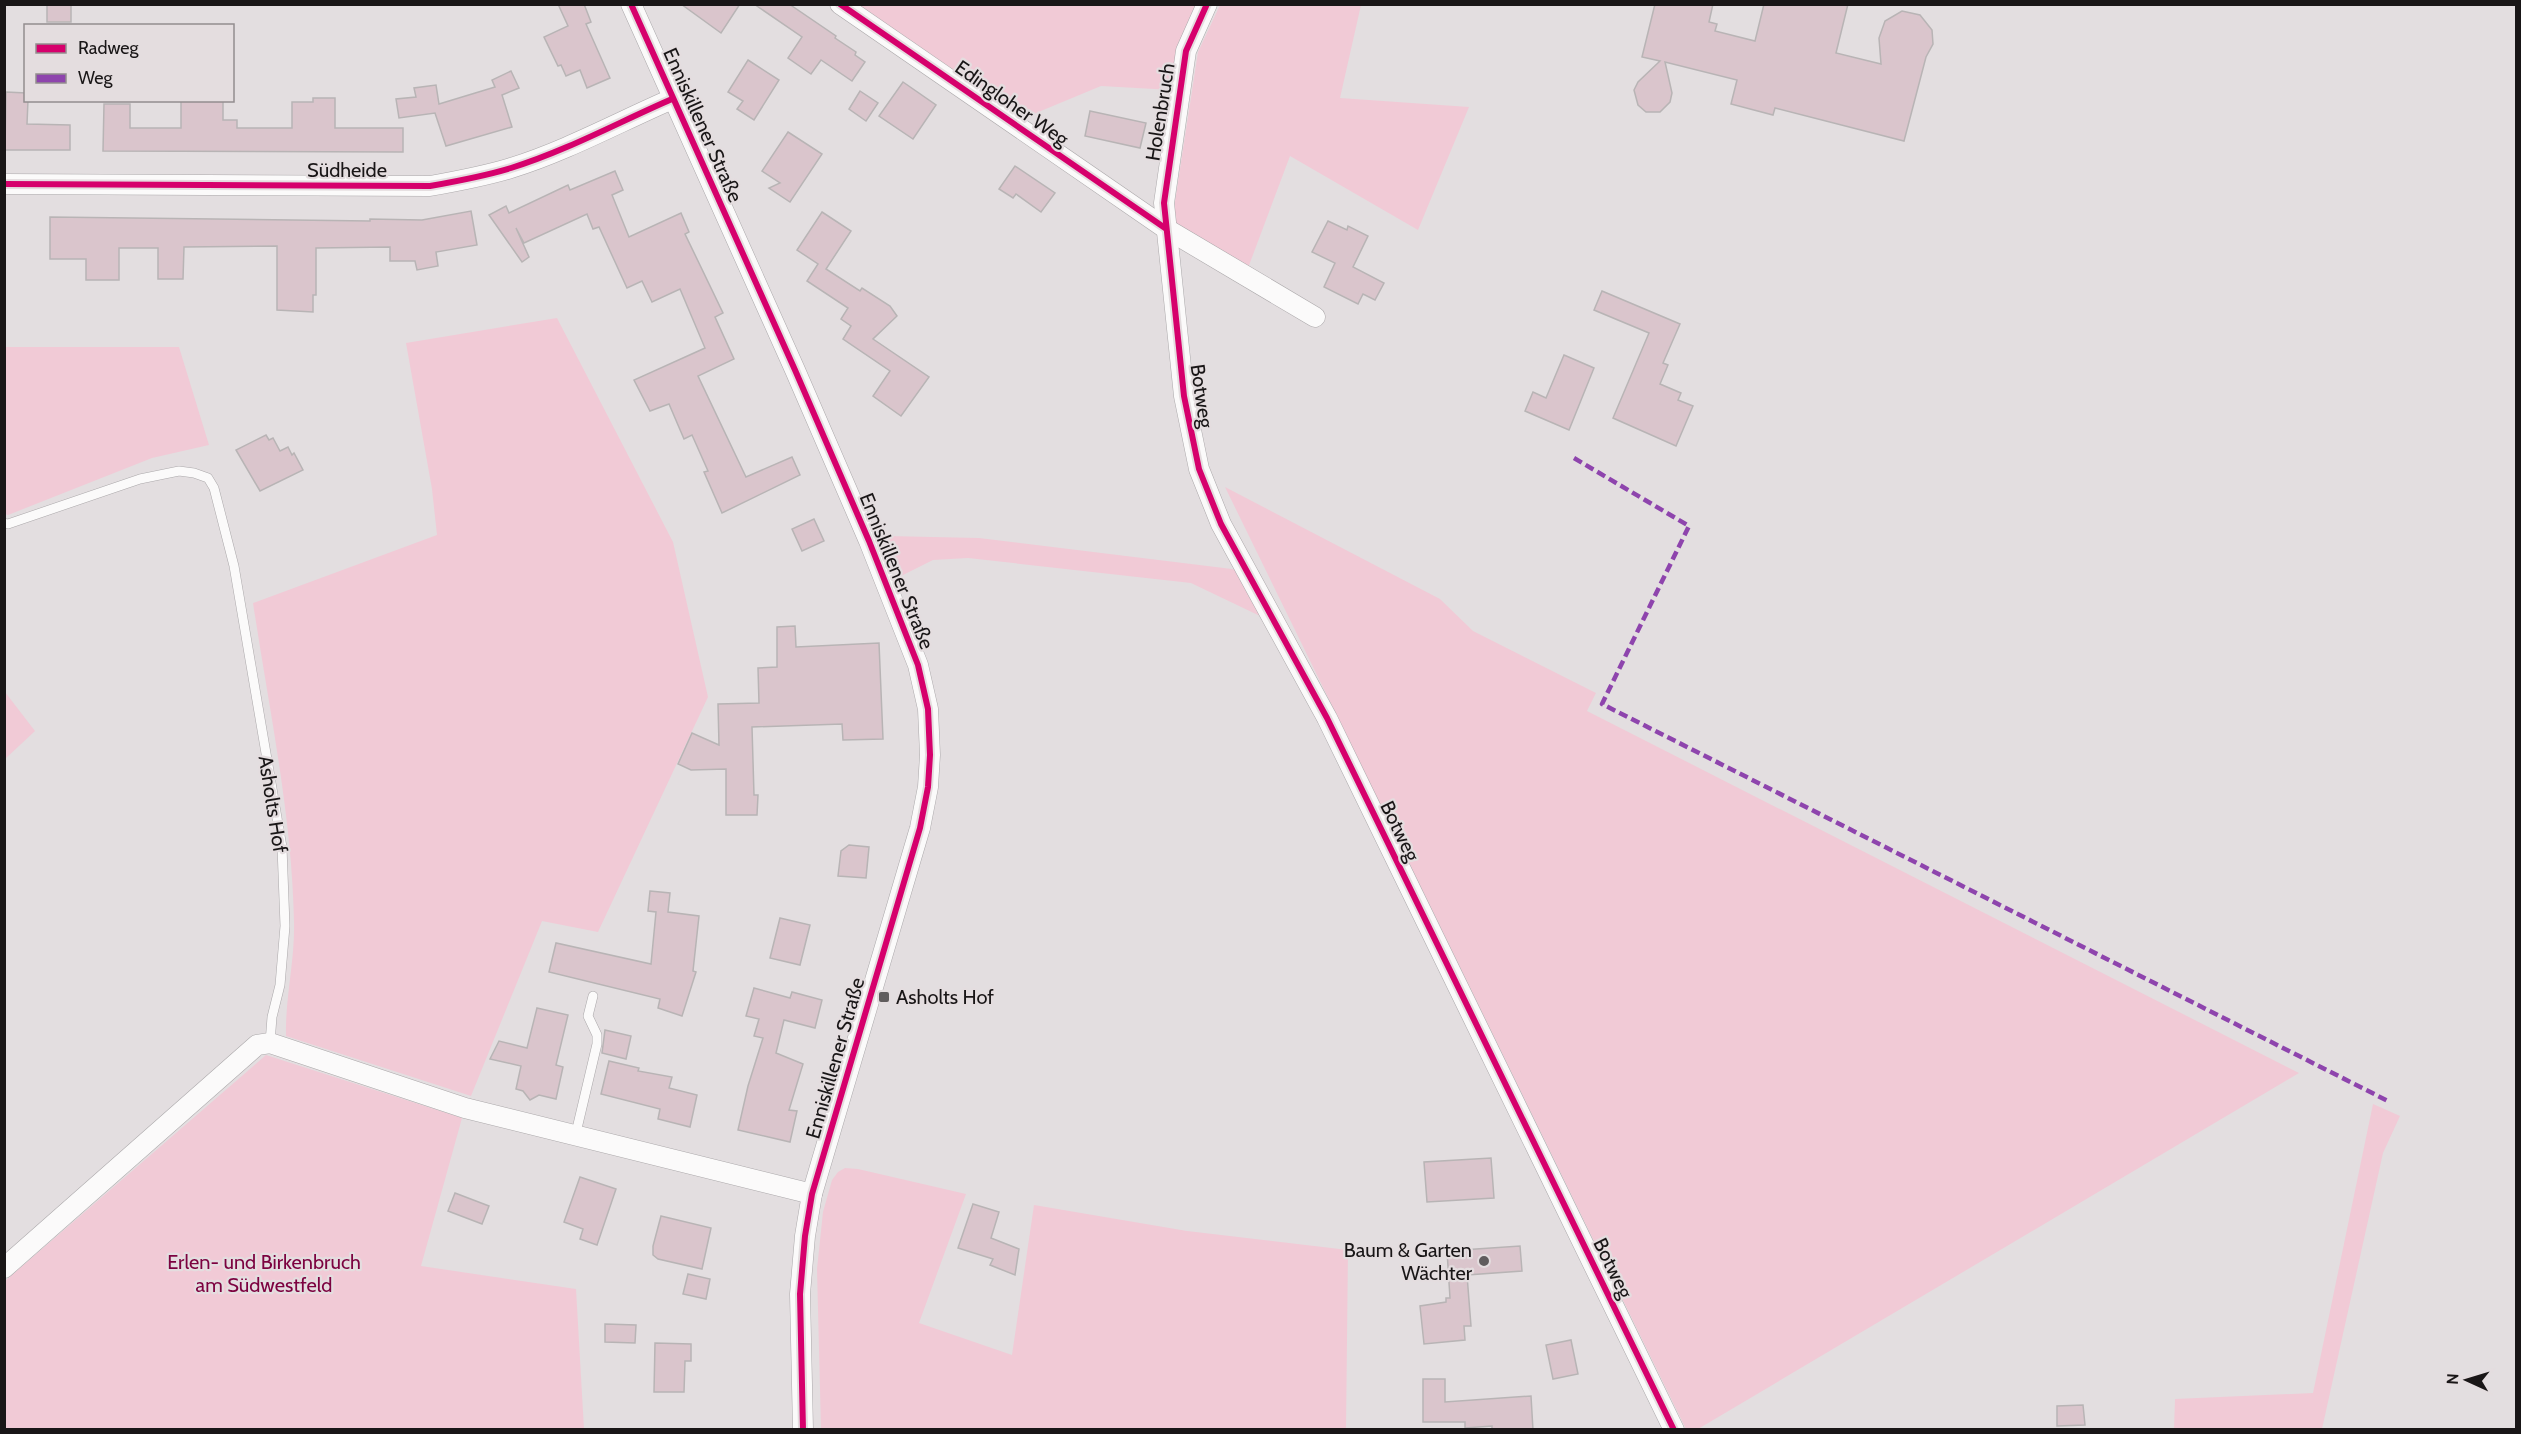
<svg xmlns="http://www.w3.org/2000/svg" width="2521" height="1434" font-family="Cabin,sans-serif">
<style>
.green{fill:#f1cad6}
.building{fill:#dac5cc;stroke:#b8b4b5;stroke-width:1.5}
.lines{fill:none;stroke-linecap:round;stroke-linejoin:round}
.service-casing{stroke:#aba8aa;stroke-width:10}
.minor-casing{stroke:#aba8aa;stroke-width:21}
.service{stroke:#fbfafa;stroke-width:9}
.minor{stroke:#fbfafa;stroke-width:20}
.quiet{stroke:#8e44ad;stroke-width:4.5;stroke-dasharray:9 4.5;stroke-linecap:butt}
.cycleway-casing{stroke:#e4dddf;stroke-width:10}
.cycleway{stroke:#d6006c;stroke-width:6}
.poi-dot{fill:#605c5d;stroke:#e4dddf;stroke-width:2}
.labels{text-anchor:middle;stroke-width:4.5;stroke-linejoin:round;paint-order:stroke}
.street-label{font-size:20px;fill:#191617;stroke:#e4dddf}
.poi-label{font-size:20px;fill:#191617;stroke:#e4dddf;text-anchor:start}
.park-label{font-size:20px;fill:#7c0240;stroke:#e4dddf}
</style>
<rect width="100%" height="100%" fill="#e3dee0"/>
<g class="green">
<polygon points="858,5 1198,5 1172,90 1101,86 1024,118"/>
<polygon points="1220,5 1361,5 1340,98 1469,107 1418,230 1290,156 1248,268 1176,223 1174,208 1198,52"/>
<path d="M557 318 673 542 708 697 598 932 542 921 471 1096 286 1036C285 998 295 961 294 922 292 815 269 709 253 603L437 535 432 489 406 343Z"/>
<polygon points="4,347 179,347 209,445 152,458 8,515 5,514"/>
<polygon points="1225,487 1440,599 1473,631 1596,693 1587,711 2299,1073 1698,1429 1686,1429"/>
<polygon points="886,536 979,538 1240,570 1260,616 1191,583 968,558 933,560 901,576"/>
<polygon points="5,692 35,731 5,759"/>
<polygon points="266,1055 462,1118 421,1266 576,1289 584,1429 5,1429 5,1281"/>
<polygon points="2373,1104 2400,1116 2383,1153 2322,1429 2174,1429 2175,1399 2313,1393"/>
<polygon points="845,1168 858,1169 966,1194 919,1323 1012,1355 1034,1205 1187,1231 1348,1250 1346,1429 821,1429 817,1269 823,1212 832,1180 838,1172"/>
</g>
<g class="building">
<rect x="47" y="4" width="24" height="18"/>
<polygon points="558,4 584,4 591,22 586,24 610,78 587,88 580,70 566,76 561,65 558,66 544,37 568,26"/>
<polygon points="681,4 740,4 721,33"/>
<polygon points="754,4 789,4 836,36 835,38 856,52 855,55 865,62 852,81 821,60 811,74 788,58 802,37"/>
<polygon points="1655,4 1713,4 1709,22 1717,24 1715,31 1755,41 1764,4 1848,4 1836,53 1881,64 1879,38 1885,21 1902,11 1920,15 1932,30 1933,44 1926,57 1904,141 1775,108 1773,115 1731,104 1737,80 1665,62 1672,93 1670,102 1660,112 1646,112 1638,105 1634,90 1638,82 1660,61 1642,57"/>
<polygon points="748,60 779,80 754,120 737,109 743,101 728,92"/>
<polygon points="511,71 519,88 502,95 512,127 446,146 435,113 399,118 396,99 416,97 414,88 436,85 439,104 495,87 492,80"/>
<polygon points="903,82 936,105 913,139 879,116"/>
<polygon points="860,91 878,103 866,121 849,109"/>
<polygon points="6,92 26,93 26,100 28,100 27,124 70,125 70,150 5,150"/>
<polygon points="313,98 335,98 335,128 403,128 403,152 103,151 104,104 130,104 130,128 181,128 181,100 223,100 223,120 237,120 237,128 292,128 292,102 313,102"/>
<polygon points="1090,111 1146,123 1140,148 1085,136"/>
<polygon points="788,132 822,154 790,202 769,188 780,183 762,171"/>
<polygon points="1015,166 1055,193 1041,212 1016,194 1013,198 999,189"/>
<polygon points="615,171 623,190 612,195 629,237 681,213 689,232 685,234 723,313 715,317 734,359 698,376 746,477 792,457 800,475 722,513 704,472 708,471 692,435 684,439 669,404 650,411 634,380 705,348 680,289 652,302 642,281 627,288 599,227 593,229 587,214 524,243 516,228 529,257 522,262 489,215 506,206 509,213 568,185 570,190"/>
<polygon points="471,211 477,245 436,252 438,266 417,270 415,261 390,261 390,247 316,248 316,295 313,295 313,312 277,310 277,246 184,247 183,279 158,279 158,248 119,248 119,280 86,280 86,259 50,259 50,217 370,221 370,219 422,220"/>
<polygon points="822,212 851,231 826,269 860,291 862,288 890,306 897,316 873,339 929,377 901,416 873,396 890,371 843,339 851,326 841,319 848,308 807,281 818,264 797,250"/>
<polygon points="1328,221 1347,230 1348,226 1368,236 1353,267 1384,283 1375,300 1363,294 1358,304 1324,287 1335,263 1312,252"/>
<polygon points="1602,291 1680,324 1663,363 1668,365 1660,384 1681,393 1678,400 1693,406 1676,446 1613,418 1649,333 1594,310"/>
<polygon points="1564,355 1594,368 1569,430 1525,411 1533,392 1546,398"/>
<polygon points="266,435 269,440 273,438 280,451 288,447 292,455 294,453 303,470 260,491 236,450"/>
<polygon points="814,519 824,541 802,551 792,529"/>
<polygon points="795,626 796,647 879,643 883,739 843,740 842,724 752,727 754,795 758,795 757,815 726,815 726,769 691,770 678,764 692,733 719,745 718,704 759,703 758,668 777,667 777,627"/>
<polygon points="849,845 869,847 866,878 838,876 841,851"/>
<polygon points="650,891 670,893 668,912 699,916 693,971 696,972 682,1016 658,1008 660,999 549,972 556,943 651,964 656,912 648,911"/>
<polygon points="780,918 810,925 800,965 770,958"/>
<polygon points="754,988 790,998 792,992 822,1000 815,1028 784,1020 776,1053 803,1064 789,1110 797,1111 790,1142 738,1130 748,1086 763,1038 754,1036 759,1019 746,1016"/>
<polygon points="537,1008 568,1015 556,1065 563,1067 556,1099 539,1095 530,1100 523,1091 516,1089 521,1066 490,1059 499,1041 527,1048"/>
<polygon points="605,1030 631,1036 626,1059 602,1053"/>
<polygon points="609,1061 639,1068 638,1071 672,1077 669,1088 697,1095 690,1127 658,1119 660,1109 601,1094"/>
<polygon points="1491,1158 1494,1198 1427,1202 1424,1162"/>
<polygon points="580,1177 616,1189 597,1245 580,1239 583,1229 564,1222"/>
<polygon points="455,1193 489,1206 482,1224 448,1211"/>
<polygon points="973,1204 999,1212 991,1238 1019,1249 1015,1275 990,1265 993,1259 958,1248"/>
<polygon points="661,1216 711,1228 702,1269 658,1259 653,1255 653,1246"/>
<polygon points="1520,1246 1522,1271 1467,1275 1471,1326 1464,1326 1465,1340 1424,1344 1420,1306 1446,1302 1446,1298 1450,1298 1447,1251"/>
<polygon points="688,1274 710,1279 706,1299 683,1294"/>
<polygon points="605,1324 636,1325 635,1343 605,1342"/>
<polygon points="1571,1340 1578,1374 1553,1379 1546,1345"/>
<polygon points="655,1343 691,1344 691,1361 685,1361 684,1392 654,1392"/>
<polygon points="1423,1379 1445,1379 1445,1402 1531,1396 1533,1430 1492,1430 1492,1426 1465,1428 1465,1422 1423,1422"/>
<polygon points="2083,1405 2085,1425 2057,1426 2057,1406"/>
</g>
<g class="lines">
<defs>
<g id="service">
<polyline points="4,523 8,524 140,479 179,471 194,473 208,478 214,488 234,566 282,847 285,926 280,985 272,1017 270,1043"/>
<polyline points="575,1137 597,1044 597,1035 588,1016 593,996"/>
</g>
<g id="minor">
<polyline points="631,4 795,370 869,541 918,665 928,709 930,755 928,787 920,828 812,1194 805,1236 800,1294 803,1430"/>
<polyline points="840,4 1165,228 1315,317"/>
<polyline points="1207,4 1186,51 1164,203 1184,396 1199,469 1221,524 1327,718 1674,1430"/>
<path d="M4 184 430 186C458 181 485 176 511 168 566 151 619 122 672 99"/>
<polyline points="4,1268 257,1045 270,1043 465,1108 812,1194"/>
</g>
</defs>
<use href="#service" class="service-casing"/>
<use href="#minor" class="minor-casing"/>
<use href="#service" class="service"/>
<use href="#minor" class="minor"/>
<polyline class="quiet" points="1574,458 1689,526 1602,704 2388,1101"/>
<defs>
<g id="cycleway">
<polyline points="631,4 795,370 869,541 918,665 928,709 930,755 928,787 920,828 812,1194 805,1236 800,1294 803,1430"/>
<polyline points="840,4 1165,228"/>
<polyline points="1207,4 1186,51 1164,203 1184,396 1199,469 1221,524 1327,718 1674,1430"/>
<path d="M4 184 430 186C458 181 485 176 511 168 566 151 619 122 672 99"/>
</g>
</defs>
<use href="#cycleway" class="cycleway-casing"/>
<use href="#cycleway" class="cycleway"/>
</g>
<g class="poi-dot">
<rect x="878" y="991" width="12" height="12" rx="3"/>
<circle cx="1484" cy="1261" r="6"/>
</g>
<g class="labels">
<g class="street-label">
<text transform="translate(1012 103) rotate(35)" y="7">Edingloher Weg</text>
<text transform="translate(1160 112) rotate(-81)" y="7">Holenbruch</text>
<text transform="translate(703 125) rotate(66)" y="7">Enniskillener Straße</text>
<text x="347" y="177">Südheide</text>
<text transform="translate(1202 396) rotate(82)" y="7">Botweg</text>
<text transform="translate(897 571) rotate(68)" y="7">Enniskillener Straße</text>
<text transform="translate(273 804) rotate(81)" y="7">Asholts Hof</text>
<text transform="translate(1400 831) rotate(64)" y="7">Botweg</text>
<text transform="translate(835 1058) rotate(-74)" y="7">Enniskillener Straße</text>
<text transform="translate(1613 1268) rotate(64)" y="7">Botweg</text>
</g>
<g class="poi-label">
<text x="896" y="1004">Asholts Hof</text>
<text x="1472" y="1257" text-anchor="end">Baum &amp; Garten<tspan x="1472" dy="23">Wächter</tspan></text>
</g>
<g class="park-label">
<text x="264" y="1269">Erlen- und Birkenbruch<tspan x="264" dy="23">am Südwestfeld</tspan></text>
</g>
</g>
<rect width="2521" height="1434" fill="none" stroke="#191617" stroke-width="12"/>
<rect x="24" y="24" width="210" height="78" fill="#e4dddf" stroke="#938d8f" stroke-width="1.5"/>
<rect x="36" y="44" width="30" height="9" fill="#d6006c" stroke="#938d8f" stroke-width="1.5"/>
<text x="78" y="54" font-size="18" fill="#191617">Radweg</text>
<rect x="36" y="74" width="30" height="9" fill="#8e44ad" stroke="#938d8f" stroke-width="1.5"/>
<text x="78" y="84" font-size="18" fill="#191617">Weg</text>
<g transform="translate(2467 1380) rotate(274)" stroke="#e4dddf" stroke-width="4.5" paint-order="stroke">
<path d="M0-4.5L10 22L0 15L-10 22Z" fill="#191617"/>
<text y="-9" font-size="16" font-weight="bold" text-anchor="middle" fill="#191617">N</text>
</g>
</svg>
